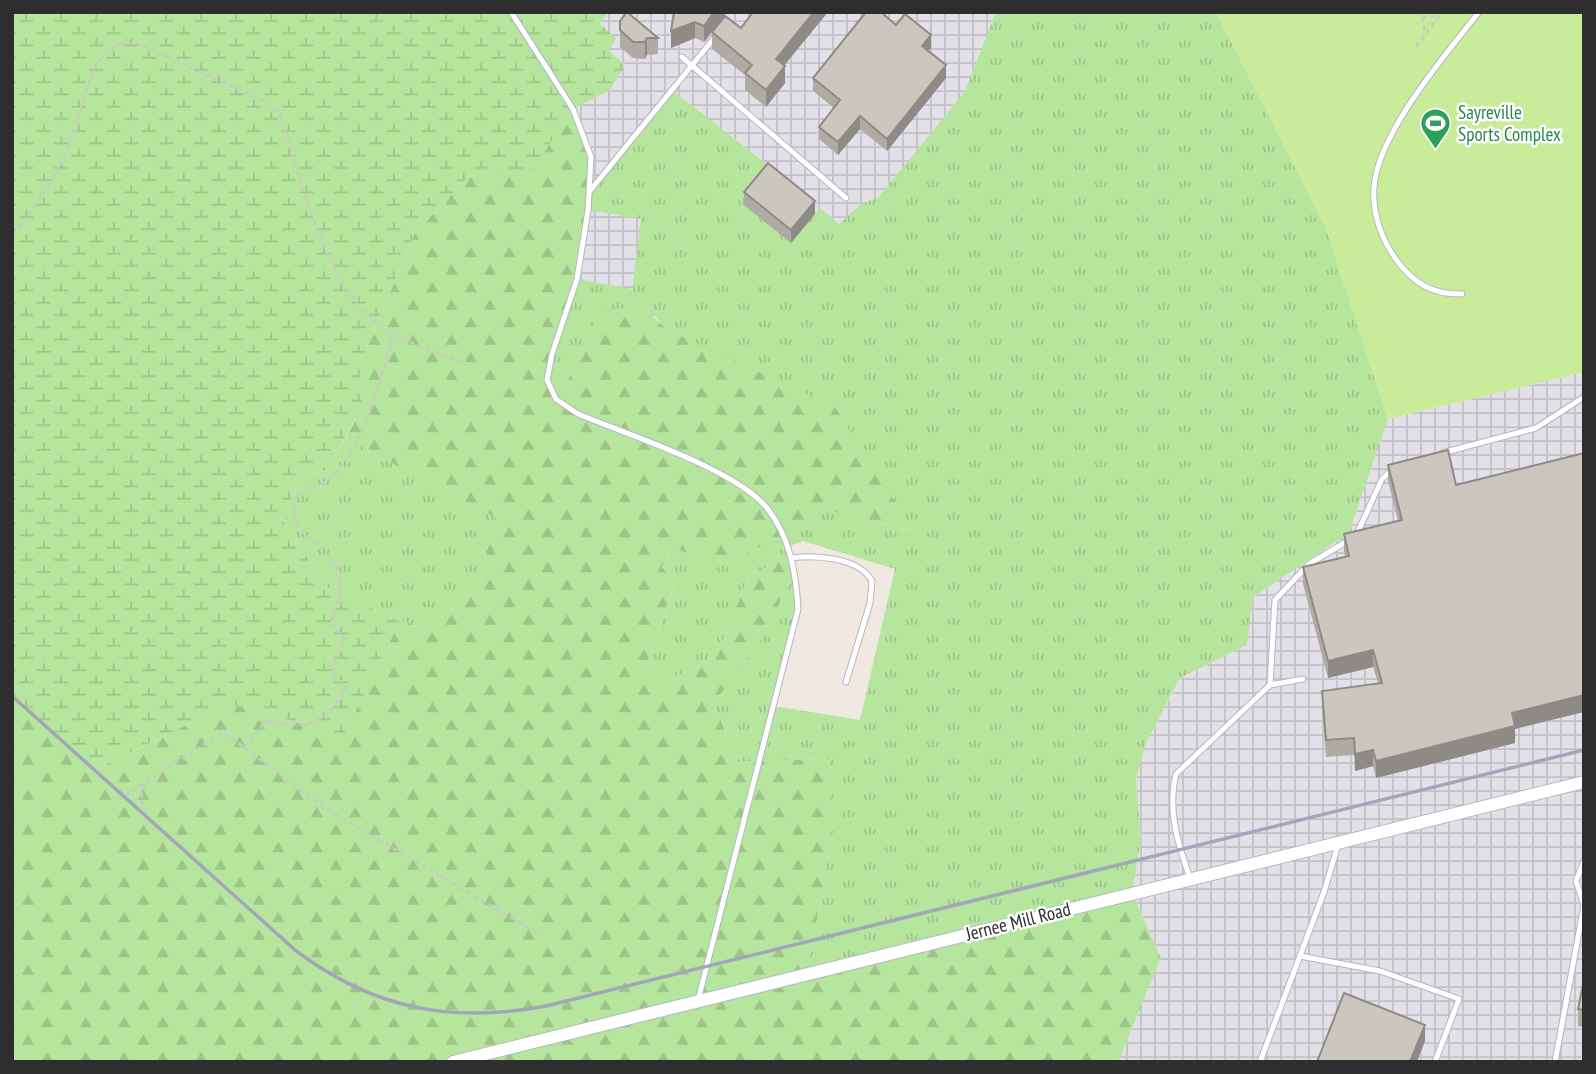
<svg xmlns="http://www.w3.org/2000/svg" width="1596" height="1074" font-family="'PT Sans Narrow',sans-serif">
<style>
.industrial{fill:url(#industrial-grid)}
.grass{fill:url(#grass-tufts)}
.forest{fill:url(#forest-firs)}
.wetland{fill:url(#wetland-marsh)}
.pitch{fill:#c9ec9a}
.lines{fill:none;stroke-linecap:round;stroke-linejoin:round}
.service-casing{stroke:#b4b7c1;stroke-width:7}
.tertiary-casing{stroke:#b4b7c1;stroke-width:14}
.path{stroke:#c9c9c9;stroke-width:2.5;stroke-dasharray:5 3.5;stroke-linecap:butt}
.service{stroke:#fff;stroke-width:5}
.tertiary{stroke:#fff;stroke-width:12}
.rail{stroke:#a3a6b8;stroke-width:3.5}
.wall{fill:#afaba4}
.shaded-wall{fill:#8e8b86}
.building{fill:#cbc7bf;stroke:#8e8b86;stroke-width:2}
.labels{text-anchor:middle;stroke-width:5;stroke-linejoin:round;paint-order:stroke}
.leisure-label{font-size:19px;fill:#27864d;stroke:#fff;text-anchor:start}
.street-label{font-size:19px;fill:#2e2e2e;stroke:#fff}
</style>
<defs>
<pattern id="industrial-grid" width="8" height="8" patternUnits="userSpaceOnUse" patternTransform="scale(1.75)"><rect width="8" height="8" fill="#e3e1e8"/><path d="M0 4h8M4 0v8" fill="none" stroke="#c3c1c7"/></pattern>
<pattern id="grass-tufts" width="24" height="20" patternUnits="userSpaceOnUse" patternTransform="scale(1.75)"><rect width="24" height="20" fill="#b6e59e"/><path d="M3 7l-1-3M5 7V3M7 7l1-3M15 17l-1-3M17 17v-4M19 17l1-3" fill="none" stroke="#9dc588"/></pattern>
<pattern id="forest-firs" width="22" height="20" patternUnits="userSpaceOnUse" patternTransform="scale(1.75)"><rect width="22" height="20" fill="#b6e59e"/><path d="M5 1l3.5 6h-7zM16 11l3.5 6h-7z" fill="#9dc588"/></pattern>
<pattern id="wetland-marsh" width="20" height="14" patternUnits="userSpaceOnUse" patternTransform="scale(1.75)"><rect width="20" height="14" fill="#b6e59e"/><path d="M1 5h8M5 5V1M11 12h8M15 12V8" fill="none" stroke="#9dc588"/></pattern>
</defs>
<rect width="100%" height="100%" fill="#efe9e1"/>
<g class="industrial">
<polygon points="606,12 996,12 910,235 835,407 577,279 573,109 609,51 600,24"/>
<polygon points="1584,372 1584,1062 1118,1062 1161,958 1132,893 1141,840 1136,779 1146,743 1181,678 1247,645 1253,597 1349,533 1388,419"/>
</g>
<g class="grass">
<polygon points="996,12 1216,12 1325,226 1388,419 1349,533 1253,597 1247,645 1180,678 1146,743 1136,779 1141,840 1132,893 807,973 837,810 826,784 829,759 737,762 714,703 767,632 795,567 798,609 774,706 860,720 895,569 803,541 788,547 791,558 749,575 717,655 662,684 647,663 675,584 662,568 672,548 783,536 826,510 912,531 667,330 652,313 600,310 566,384 547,380 552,354 577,279 632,289 641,219 588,210 589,192 672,90 773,169 791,242 820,208 839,224 861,204 879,197 965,91"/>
<polygon points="345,438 494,517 479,589 429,628 400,621 330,591 284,524 299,479 327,470"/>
</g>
<path class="forest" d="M573 109C579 124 591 144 591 160 594 235 566 309 547 380L566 384 600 310C635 309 643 303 667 330L835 407 913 531 826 510 783 536 724 564 672 548 662 567 675 583 647 663 662 684 717 655 749 575 791 558 795 567 767 632 714 703 737 762 829 759 826 784 837 810 807 973 1132 893 1161 958 1118 1062H12V696L95 770 229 704 271 714 342 737 400 621 429 628 479 589 494 517 345 438 362 406 360 364 415 233 473 172 529 174Z"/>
<polygon class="wetland" points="12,12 607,13 600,24 616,38 609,51 625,65 610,90 573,109 529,175 473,172 415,233 360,364 362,406 327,470 299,479 284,524 329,590 400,621 342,738 271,714 229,704 95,770 12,696"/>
<polygon class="pitch" points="1216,12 1584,12 1584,372 1388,419 1325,226"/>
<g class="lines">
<defs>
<g id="service">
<path d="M511 12 573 109 591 157 588 210 577 279 552 354 547 380 556 399 578 414C626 434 736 469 767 508 790 537 796 573 798 609L698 1000"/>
<polyline points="682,57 846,198"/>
<polyline points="589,192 715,37"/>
<path d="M1462 294C1435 295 1414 284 1398 262 1382 241 1372 214 1374 187 1378 133 1446 54 1479 12"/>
<polyline points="1442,453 1536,428 1584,397"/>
<path d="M791 558C815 555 859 557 872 581L870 603 846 682"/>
<polyline points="1270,685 1303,679"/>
<path d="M1190 878C1178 844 1167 810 1176 774L1270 685 1275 600 1309 564 1356 536 1382 479 1391 471"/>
<polyline points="1300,956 1380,971 1459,999 1435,1062"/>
<polyline points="1260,1062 1324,892 1338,845"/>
<polyline points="1555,1062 1584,905 1576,881 1584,861"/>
</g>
<polyline id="tertiary" points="453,1062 1584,782"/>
</defs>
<use href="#service" class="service-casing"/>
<use href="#tertiary" class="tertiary-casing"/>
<g class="path">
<polyline points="1416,12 1422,17 1425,34"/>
<polyline points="1422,17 1438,16"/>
<polyline points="1416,47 1442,12"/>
<path d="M12 234C37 207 58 174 71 139 81 113 86 75 105 54 115 43 126 43 139 44L266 102 280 115C303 182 326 298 392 334 414 345 439 353 461 362"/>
<path d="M244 747 266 721C306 729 328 725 346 686L331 673 345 638 331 623C353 561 335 566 294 523 296 471 313 497 334 475 364 444 376 390 390 350L391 333"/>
<polyline points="125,796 223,732 324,807 540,935"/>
<polyline points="145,814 141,798 145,782"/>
</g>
<use href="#service" class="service"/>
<use href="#tertiary" class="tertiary"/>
<path class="rail" d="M12 696 295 950C373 1009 451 1024 546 1006L1584 750"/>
</g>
<g class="wall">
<polygon points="674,12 727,12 704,42 695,38 671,48"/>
<polygon points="750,12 828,12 784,66 785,83 766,107 745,90 745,75 712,49 712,32 741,28 752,14"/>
<polygon points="620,21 658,38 658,54 647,55 645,59 633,58 620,47"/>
<polygon points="896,25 931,48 928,51 946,78 887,151 860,129 838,155 819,139 819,127 834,108 813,91 813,78"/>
<polygon points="744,192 815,214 791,243 744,205"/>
<polygon points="1388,465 1515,729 1515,743 1376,778 1373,766 1355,771 1354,755 1326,757 1322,708 1322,691 1378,683 1373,667 1328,678 1303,584 1303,567 1345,557 1344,551 1344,534 1398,521 1388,481"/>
<polygon points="1584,980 1584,1027 1578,1026 1578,1009"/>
</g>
<g class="shaded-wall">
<polygon points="714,12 727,12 704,42 704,26"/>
<polygon points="814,12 828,12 776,75 776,59"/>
<polygon points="695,22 695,38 671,48 671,31"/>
<polygon points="931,35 931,48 922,59 922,46"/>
<polygon points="647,38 647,55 645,59 645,42"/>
<polygon points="946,65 946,78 887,151 887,139"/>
<polygon points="785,66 785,83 766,107 766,90"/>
<polygon points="860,116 860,129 838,155 838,142"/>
<polygon points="815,201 815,214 791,243 791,230"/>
<polygon points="1373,650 1373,667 1328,678 1328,661"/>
<polygon points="1584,695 1584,712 1515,729 1515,743 1376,778 1376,761 1512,713"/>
<polygon points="1373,750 1373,766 1355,771 1355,754"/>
<polygon points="1425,1025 1425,1041 1417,1062 1410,1062"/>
</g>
<g class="building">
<polygon points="627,12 658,38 647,38 645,42 633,42 620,30 620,21"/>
<polygon points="674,12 714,12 704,26 695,22 671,31"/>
<polygon points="753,12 814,12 776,59 785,66 766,90 745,73 752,65 712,32 725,16 741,28"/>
<polygon points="866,12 881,12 896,25 905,14 931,35 922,46 946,65 887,139 860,116 838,142 819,127 840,100 813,78"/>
<polygon points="768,163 815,201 791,230 744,192"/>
<polygon points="1448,450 1456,485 1584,453 1584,695 1512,713 1515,726 1376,761 1373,750 1355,754 1354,738 1326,740 1322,691 1382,683 1373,650 1328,661 1303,567 1349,556 1344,534 1402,520 1388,465"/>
<polygon points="1584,980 1584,1010 1578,1009"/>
<polygon points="1344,993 1425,1025 1410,1062 1317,1062"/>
</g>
<defs>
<symbol id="stadium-pin" viewBox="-11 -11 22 30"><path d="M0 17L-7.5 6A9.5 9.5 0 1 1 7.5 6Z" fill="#2e9e5b" stroke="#fff"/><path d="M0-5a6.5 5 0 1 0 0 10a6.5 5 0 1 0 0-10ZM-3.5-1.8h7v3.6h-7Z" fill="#fff"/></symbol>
</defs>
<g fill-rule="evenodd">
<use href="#stadium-pin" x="1418" y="106" width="35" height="47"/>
</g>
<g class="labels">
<g class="leisure-label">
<text x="1458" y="119">Sayreville<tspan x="1458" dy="22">Sports Complex</tspan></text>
</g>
<g class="street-label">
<text transform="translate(1018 921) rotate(-14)" y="7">Jernee Mill Road</text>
</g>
</g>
<rect width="1596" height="1074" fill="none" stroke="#2e2e2e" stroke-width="28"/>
</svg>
